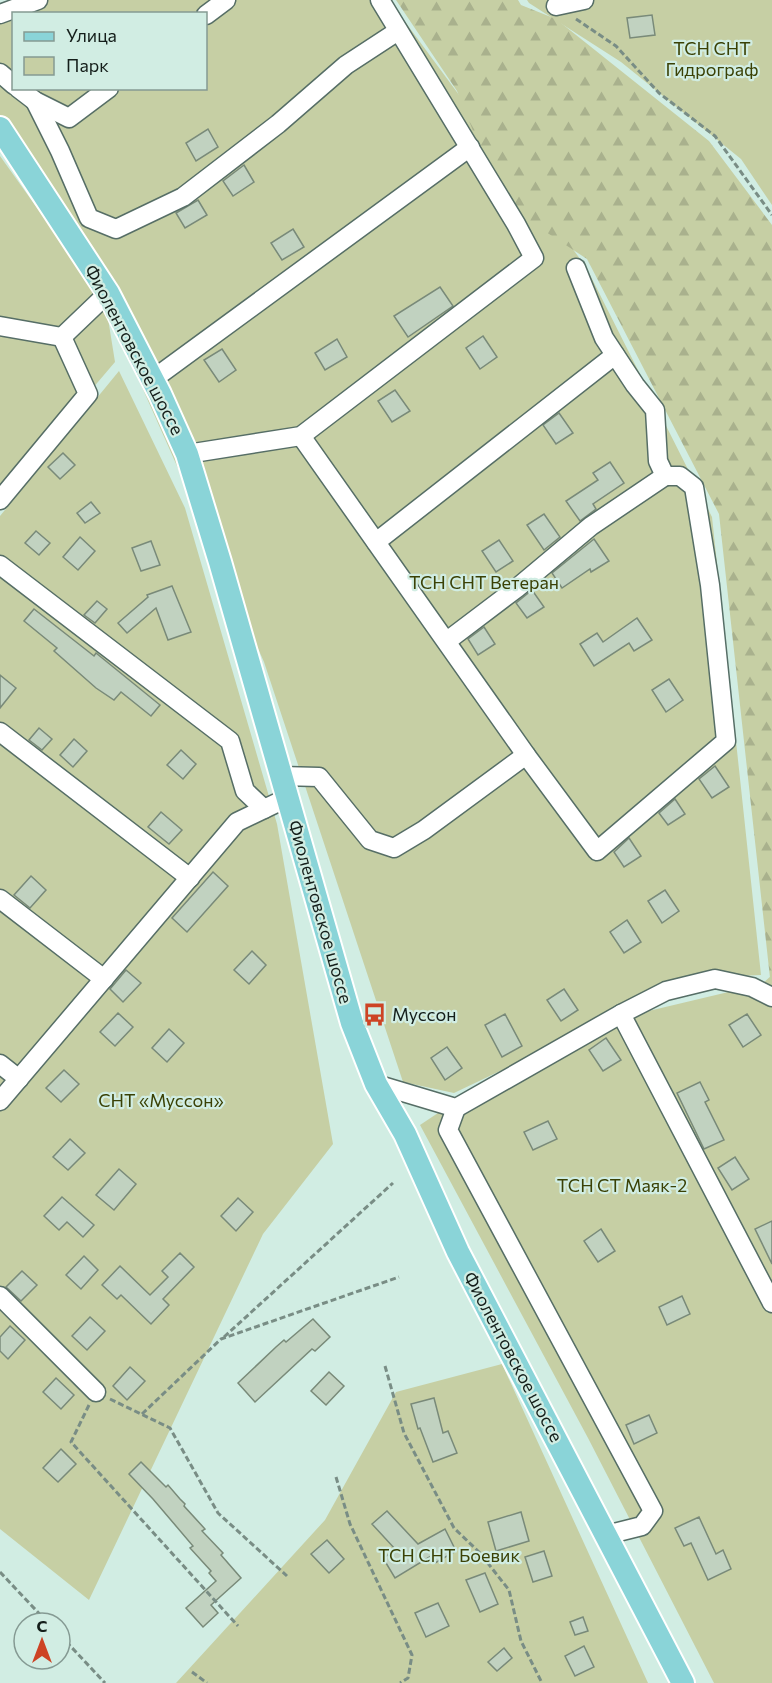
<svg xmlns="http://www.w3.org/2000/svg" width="772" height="1683" font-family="Commissioner,sans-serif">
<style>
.green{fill:#c6cfa4;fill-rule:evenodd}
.forest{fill:url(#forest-firs)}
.building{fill:#c1d2c0;stroke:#798a79;stroke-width:1.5}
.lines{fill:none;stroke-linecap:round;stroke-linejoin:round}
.minor-casing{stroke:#566e66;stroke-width:21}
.major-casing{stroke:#fff;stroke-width:26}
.path{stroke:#798d85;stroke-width:3;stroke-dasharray:6 3;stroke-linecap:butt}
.minor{stroke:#fff;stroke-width:18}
.major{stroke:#8ad4d8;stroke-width:22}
.labels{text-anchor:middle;stroke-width:4.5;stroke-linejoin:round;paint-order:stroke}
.park-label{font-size:18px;fill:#3a4105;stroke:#d1ede3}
.street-label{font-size:18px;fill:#141e1a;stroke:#d1ede3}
.poi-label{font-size:18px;fill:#141e1a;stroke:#d1ede3;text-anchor:start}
</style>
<defs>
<pattern id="forest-firs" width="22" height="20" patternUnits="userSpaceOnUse" patternTransform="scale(1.5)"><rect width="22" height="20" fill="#c6cfa4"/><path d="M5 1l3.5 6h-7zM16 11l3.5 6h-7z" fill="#a9b18d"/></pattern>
</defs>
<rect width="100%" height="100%" fill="#d1ede3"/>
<g class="green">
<path d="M26 0H389L586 267 712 517 761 975 694 978 454 1093 403 1082 264 662 106 306 115 362 0 497V156L102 299 0 144V10ZM14 14H206V88H14Z"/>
<polygon points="527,0 772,0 772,205 741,159 621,62 529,3"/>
<polygon points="119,371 185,508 277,824 333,1144 263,1234 89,1600 0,1529 0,516"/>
<polygon points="772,975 772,1683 714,1683 588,1438 420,1125 459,1099 636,1014 762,984"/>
<polygon points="502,1364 648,1683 176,1683 325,1520 396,1392"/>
</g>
<polygon class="forest" points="396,0 518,0 521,5 556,19 709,141 772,225 772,996 719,514 587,259 502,203 457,91"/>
<g class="building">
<polygon points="652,15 655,35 630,38 627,18"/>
<polygon points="208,129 218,147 196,161 186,143"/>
<polygon points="244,165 254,182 233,196 223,181"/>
<polygon points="198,200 207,215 185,228 176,213"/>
<polygon points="293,229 304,247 282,260 271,243"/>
<polygon points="440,287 453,306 408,337 394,316"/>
<polygon points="483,336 497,357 480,369 466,348"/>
<polygon points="337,339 347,357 325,370 315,353"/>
<polygon points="222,349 236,370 219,382 204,360"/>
<polygon points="395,390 410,411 392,422 378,401"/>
<polygon points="559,413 573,433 556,444 543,425"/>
<polygon points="63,453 75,465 60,479 48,467"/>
<polygon points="610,462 624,483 593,504 596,509 580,521 566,501 598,480 593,473"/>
<polygon points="91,502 100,513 85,523 77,513"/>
<polygon points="544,514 560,537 544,550 527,525"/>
<polygon points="36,531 50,543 39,555 25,543"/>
<polygon points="80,537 95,551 78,570 63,557"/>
<polygon points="594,539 609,561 591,572 590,569 562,588 552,573"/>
<polygon points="499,540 513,561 496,572 482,551"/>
<polygon points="151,541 160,565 141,571 132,548"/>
<polygon points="172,586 191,632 168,640 156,608 127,633 118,623 148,597 147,595"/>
<polygon points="532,590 544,607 527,618 516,603"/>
<polygon points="97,601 107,609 95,623 84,615"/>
<polygon points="34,609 94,656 96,653 160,705 151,716 121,692 114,700 96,688 54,651 57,648 24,621"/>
<polygon points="637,618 652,640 634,651 629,643 594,666 580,644 597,633 603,642"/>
<polygon points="484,627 495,644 478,655 468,639"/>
<polygon points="0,675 16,688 0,708"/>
<polygon points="669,679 683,700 666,712 652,690"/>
<polygon points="39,728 52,739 42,750 29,740"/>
<polygon points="74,739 87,751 73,767 60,755"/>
<polygon points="181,750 196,764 183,779 167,765"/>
<polygon points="715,766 729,787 712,798 699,779"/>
<polygon points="675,799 685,814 668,825 659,813"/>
<polygon points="161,812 182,830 169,844 148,827"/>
<polygon points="629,838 641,856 624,867 614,852"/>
<polygon points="213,872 228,886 187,932 172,918"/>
<polygon points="31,876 46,890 30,908 14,895"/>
<polygon points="665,890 679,911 662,923 648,901"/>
<polygon points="627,920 641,942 624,953 610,932"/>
<polygon points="252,951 266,965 249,984 234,970"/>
<polygon points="126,970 141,983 123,1002 110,989"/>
<polygon points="564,989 578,1010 561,1021 547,1000"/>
<polygon points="118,1013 133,1027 115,1046 100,1032"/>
<polygon points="505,1014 522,1046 502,1057 485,1025"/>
<polygon points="747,1014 761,1035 743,1047 729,1025"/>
<polygon points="169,1029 184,1043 167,1062 152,1048"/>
<polygon points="606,1038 621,1060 603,1071 589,1050"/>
<polygon points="447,1047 462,1068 445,1080 431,1058"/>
<polygon points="64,1070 79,1084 61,1102 46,1088"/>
<polygon points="700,1082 709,1100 705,1102 724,1140 704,1149 677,1093"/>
<polygon points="548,1121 557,1139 533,1150 524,1132"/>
<polygon points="70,1139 85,1153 68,1170 53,1157"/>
<polygon points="735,1157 749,1179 732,1190 718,1168"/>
<polygon points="119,1169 136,1184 114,1210 96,1195"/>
<polygon points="62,1197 94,1225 83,1237 67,1222 59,1230 44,1216"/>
<polygon points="238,1198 253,1212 236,1231 221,1216"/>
<polygon points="772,1221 772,1264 755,1229"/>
<polygon points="601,1229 615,1251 598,1262 584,1241"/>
<polygon points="180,1253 194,1267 163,1299 169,1305 151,1324 121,1295 117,1299 102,1285 120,1266 150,1295 168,1277 162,1271"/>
<polygon points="84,1256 98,1270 81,1289 66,1275"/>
<polygon points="22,1271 37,1285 21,1301 6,1287"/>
<polygon points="682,1296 690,1314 667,1325 659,1307"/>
<polygon points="90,1317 105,1331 87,1350 72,1336"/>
<polygon points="313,1319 330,1337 315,1351 312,1349 255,1402 238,1383 276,1347 284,1340 286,1342"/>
<polygon points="10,1326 25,1340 8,1359 0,1351 0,1337"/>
<polygon points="130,1367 145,1381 127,1400 113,1386"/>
<polygon points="329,1372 344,1386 326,1405 311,1391"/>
<polygon points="56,1378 74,1395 61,1409 43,1392"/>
<polygon points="434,1398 443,1433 448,1431 457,1453 433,1462 420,1428 418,1429 411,1404"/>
<polygon points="649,1415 657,1433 634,1444 626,1425"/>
<polygon points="61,1449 76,1464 58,1482 43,1468"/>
<polygon points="141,1462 166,1487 168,1485 180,1499 185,1504 184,1506 205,1529 202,1531 223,1553 221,1555 241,1578 211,1605 218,1613 203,1627 186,1608 216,1581 209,1573 211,1571 190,1548 193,1546 153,1499 129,1474"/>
<polygon points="387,1511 418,1544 445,1529 456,1551 435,1563 431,1556 395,1578 383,1558 396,1550 372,1524"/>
<polygon points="521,1512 529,1541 496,1551 488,1522"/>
<polygon points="699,1517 716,1554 723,1550 731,1569 708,1580 691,1543 684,1546 675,1528"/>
<polygon points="327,1540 344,1559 329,1573 311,1554"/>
<polygon points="544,1551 552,1576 533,1582 525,1557"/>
<polygon points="485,1573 498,1604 480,1612 466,1580"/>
<polygon points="438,1603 449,1626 426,1637 415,1613"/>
<polygon points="583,1617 588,1631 575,1635 570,1622"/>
<polygon points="584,1646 594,1667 575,1676 565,1656"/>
<polygon points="504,1648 512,1658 497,1671 488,1662"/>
</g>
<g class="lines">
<defs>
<g id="minor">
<polyline points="556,6 584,0"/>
<polyline points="0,14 38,0"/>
<polyline points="206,15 226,0"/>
<polyline points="0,73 14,85"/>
<polyline points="18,88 35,101 69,118 109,88"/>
<polyline points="35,101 60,151 89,218 116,229 183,197 278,124 346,65 398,31"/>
<polyline points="0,326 62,337"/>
<polyline points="62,337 108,293"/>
<polyline points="152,380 470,147"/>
<polyline points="301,436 526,755 597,851 726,741 710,585 694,487 680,476 665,476 658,461 655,410 635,385 604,338 576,268"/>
<polyline points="187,454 301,436 534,258 516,224 380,0"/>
<polyline points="0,500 88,394 62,337"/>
<polyline points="376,542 615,355"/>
<polyline points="0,565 230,741 245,791 264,809"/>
<polyline points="447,641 517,588 591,526 665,476"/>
<polyline points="0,732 190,878"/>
<polyline points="281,776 319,777 370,840 394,848 424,830 526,755"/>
<polyline points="0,899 104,979"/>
<polyline points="621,1014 772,1303"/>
<polyline points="0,1064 19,1079"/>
<polyline points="376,1084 456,1108 621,1014 666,991 715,979 752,987 772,997"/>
<polyline points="0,1101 237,822 287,798"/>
<polyline points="456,1108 448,1130 653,1511 642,1526 606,1535"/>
<polyline points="0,1296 96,1392"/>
</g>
<polyline id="major" points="0,128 108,293 160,394 187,454 220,562 352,1023 376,1084 405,1134 458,1252 683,1683"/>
</defs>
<use href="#minor" class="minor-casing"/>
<use href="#major" class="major-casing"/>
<g class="path">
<polyline points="576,19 616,46 659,93 715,136 772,215"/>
<polyline points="224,1337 393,1183"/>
<polyline points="385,1366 404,1433 454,1528 479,1552 509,1590 521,1641 542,1683"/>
<polyline points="110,1399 170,1428 218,1513 287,1576"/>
<polyline points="89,1405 71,1442 238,1626"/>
<polyline points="142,1414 221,1339 399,1277"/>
<polyline points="336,1477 350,1524 412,1655 408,1678 400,1683"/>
<polyline points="0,1572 48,1623"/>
<polyline points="60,1635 105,1683"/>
<polyline points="192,1672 207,1683"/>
</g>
<use href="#minor" class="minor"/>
<use href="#major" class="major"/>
</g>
<defs>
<symbol id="bus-bare" viewBox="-9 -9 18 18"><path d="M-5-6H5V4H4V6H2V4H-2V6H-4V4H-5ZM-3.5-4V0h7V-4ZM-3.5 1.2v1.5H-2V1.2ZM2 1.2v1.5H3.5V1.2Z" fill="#cd4324" stroke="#d1ede3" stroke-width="2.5" paint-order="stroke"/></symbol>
</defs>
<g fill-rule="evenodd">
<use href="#bus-bare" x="358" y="998" width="33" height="33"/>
</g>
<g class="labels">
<g class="park-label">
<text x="712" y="55">ТСН СНТ<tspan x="712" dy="21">Гидрограф</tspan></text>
<text x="484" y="589">ТСН СНТ Ветеран</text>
<text x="161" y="1107">СНТ «Муссон»</text>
<text x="622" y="1192">ТСН СТ Маяк-2</text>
<text x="449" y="1562">ТСН СНТ Боевик</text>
</g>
<g class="street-label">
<text transform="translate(134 350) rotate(62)" y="6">Фиолентовское шоссе</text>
<text transform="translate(320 912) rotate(74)" y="6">Фиолентовское шоссе</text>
<text transform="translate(513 1357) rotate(62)" y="6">Фиолентовское шоссе</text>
</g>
<g class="poi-label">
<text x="392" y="1021">Муссон</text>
</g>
</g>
<rect x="12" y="12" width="195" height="78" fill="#d1ede3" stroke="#859a93" stroke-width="1.5"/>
<rect x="24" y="32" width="30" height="9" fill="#8ad4d8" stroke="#859a93" stroke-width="1.5"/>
<text x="66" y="42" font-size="18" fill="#141e1a">Улица</text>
<rect x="24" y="57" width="30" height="18" fill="#c6cfa4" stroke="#859a93" stroke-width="1.5"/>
<text x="66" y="72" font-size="18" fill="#141e1a">Парк</text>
<g transform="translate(42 1641)"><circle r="28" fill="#d1ede3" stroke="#859a93" stroke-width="1.5"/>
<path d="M0-4.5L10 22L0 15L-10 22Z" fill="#cd4324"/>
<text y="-9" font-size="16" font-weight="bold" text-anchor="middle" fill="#141e1a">С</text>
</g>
</svg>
